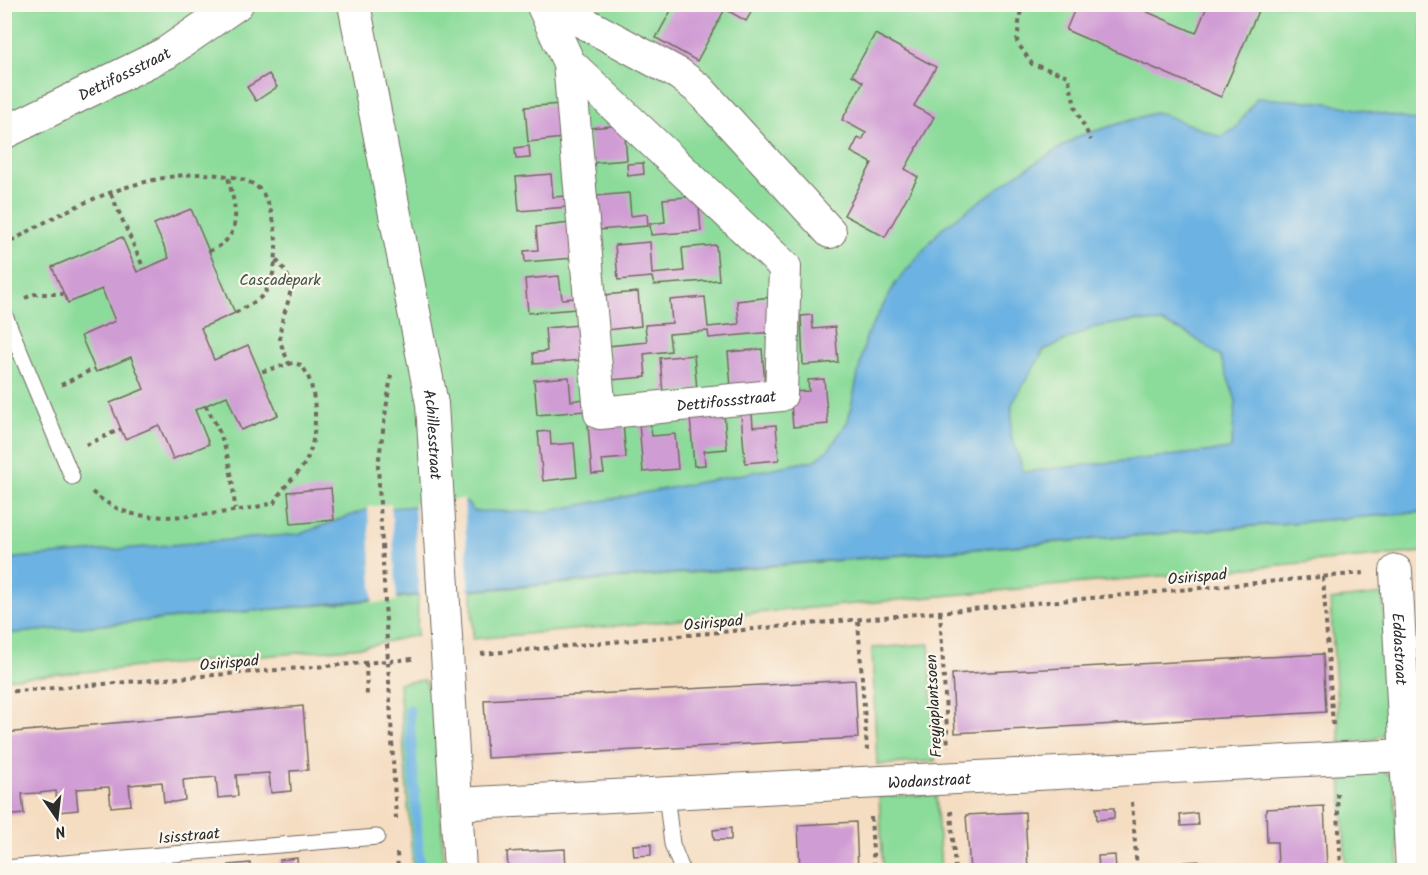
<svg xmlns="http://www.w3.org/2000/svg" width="1428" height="875" font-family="Kalam,sans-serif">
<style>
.green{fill:#8bdb9a;stroke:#5b8362;stroke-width:1.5}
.water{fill:#6cb2e2;stroke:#4c6e86;stroke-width:1.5;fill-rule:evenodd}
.pier{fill:#f5ddc2}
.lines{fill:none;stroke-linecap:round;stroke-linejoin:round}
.stream{stroke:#6cb2e2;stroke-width:10}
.building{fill:#d09cd4}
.lane-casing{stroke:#726960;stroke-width:17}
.street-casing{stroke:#726960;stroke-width:34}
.path{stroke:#726960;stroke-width:4;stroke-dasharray:4.5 4.5;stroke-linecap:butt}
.lane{stroke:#fff;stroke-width:15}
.street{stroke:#fff;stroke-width:32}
.labels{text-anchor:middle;stroke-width:4.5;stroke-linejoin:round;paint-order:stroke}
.street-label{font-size:16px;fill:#2b2b2b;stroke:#fbf7ec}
.park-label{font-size:16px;fill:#435747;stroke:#fbf7ec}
</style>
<rect width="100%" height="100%" fill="#fbf7ec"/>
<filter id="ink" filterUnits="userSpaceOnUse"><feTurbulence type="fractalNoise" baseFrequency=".0167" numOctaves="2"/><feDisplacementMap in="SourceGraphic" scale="12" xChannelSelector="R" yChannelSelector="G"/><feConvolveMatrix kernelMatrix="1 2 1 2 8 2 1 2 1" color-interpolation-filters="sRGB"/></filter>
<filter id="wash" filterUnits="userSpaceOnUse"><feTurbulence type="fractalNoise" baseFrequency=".008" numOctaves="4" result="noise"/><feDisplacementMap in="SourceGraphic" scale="24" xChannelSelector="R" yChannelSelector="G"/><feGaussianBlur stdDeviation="1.35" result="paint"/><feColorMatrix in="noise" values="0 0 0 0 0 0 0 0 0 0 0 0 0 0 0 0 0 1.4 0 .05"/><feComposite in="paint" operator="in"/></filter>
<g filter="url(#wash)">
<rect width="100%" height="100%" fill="#f5ddc2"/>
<g class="green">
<polygon points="4,5 1423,5 1423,440 5,571"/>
<polygon points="1423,512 1423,552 473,639 472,591"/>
<path d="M1383 594 1390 726C1381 744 1358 741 1340 743L1330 600Z"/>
<polygon points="418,596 417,635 363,647 5,679 5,634"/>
<polygon points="929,644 935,761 877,765 872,648"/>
<polygon points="424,680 435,699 444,870 413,870 399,683"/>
<polygon points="1380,770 1389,775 1394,782 1399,870 1346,870 1341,771"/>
<polygon points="936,795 941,870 883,870 879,796"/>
</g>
<path class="water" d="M1257 98 1322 102 1423 122V512L472 590 5 634V559L300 534 365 510 466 502 474 511 544 512 816 460 830 448 848 421 866 337 895 284 941 229 1016 175 1079 136 1157 112 1221 137 1235 129ZM1135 321 1162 323 1187 333 1220 356 1236 401 1231 449 1024 472 1011 435 1012 404 1044 350 1095 327Z"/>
<g class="pier">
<polygon points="464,499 469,594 419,598 414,503"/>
<polygon points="391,504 397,601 373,603 368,507"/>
</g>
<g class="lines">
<polyline class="stream" points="409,709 420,870"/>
</g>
<g id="blocks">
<g class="building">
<polygon points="1077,4 1129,4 1196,33 1208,4 1261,4 1221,97 1066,30"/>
<polygon points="674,5 750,5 754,7 746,21 725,9 697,61 656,38"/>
<polygon points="875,34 936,67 914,106 934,117 905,169 918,177 885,237 844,215 872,163 851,152 858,138 862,140 866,133 842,120 863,82 852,75"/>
<polygon points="269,74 277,87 256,101 247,87"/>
<polygon points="560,104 563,138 528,142 525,107"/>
<polygon points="624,125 627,160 592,163 589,128"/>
<polygon points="529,146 530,158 516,159 515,148"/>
<polygon points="643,163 644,174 628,176 627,164"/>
<polygon points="551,174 553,197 566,196 567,207 519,211 516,177"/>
<polygon points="629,193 631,216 647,214 648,226 598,230 595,196"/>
<polygon points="698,196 701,231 651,235 650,224 665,222 663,199"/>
<polygon points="191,209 235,313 201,328 214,360 248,345 278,415 241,430 227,396 195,410 209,444 173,459 159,425 125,439 110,403 144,389 131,357 96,372 81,336 115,321 102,289 68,303 52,267 122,237 137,272 169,258 154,224"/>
<polygon points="570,223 574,258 525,262 524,251 538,250 536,227"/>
<polygon points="650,242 652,274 684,271 682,248 716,245 719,280 654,285 652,277 618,280 615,245"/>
<polygon points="559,276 562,299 575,298 576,309 528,313 525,279"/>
<polygon points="638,292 641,326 607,330 603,295"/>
<polygon points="705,297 708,327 739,324 737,301 772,297 775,332 709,338 708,331 669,334 671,351 644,354 646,377 611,380 608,346 647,342 645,325 672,323 670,300"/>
<polygon points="812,315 813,329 835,327 838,362 803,365 801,316"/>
<polygon points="579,325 582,360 534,364 533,353 547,351 545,328"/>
<polygon points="762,349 765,384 731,387 728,352"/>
<polygon points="694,355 697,390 663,393 660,358"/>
<polygon points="569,377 571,401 584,399 585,411 537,415 534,380"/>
<polygon points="824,379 828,424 793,427 790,392 809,391 808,380"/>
<polygon points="752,413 753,427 776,425 779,460 745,463 741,414"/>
<polygon points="724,414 727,449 704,451 705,465 694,466 690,417"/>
<polygon points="650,422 652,436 675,434 678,469 643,472 639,423"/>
<polygon points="623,423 626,458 602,460 604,473 592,474 588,426"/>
<polygon points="550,431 551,445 574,443 577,477 543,481 538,432"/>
<polygon points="331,488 334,520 291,524 288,492"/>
<polygon points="1323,654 1326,712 955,733 952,674"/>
<polygon points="855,680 858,738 487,758 484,700"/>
<polygon points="303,706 308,770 290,771 291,791 271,793 269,773 253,774 236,775 238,796 218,798 216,777 183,780 185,800 174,802 164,802 162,782 129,785 131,805 111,807 109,787 76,789 78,810 57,812 56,791 39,793 22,794 24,814 4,816 4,733"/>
<polygon points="1324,806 1327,868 1271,870 1271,867 1278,867 1277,842 1267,842 1266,809"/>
<polygon points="1096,808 1114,808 1114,818 1097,820"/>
<polygon points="1025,812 1028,870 970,870 966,815"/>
<polygon points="1197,813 1198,825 1181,826 1180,815"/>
<polygon points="856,822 858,870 800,870 798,825"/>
<polygon points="731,828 731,840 714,840 713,830"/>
<polygon points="651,844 651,855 634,856 633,845"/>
<polygon points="565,849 566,870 508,870 507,852"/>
<polygon points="1115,855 1116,870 1099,870 1098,856"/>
<polygon points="297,858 298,870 281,870 280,860"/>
<polygon points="1201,861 1201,870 1184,870 1184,862"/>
<polygon points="250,863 251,870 230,870 229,865"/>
</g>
</g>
</g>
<g filter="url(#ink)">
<use href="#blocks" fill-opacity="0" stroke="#726960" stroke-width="1.5"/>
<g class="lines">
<defs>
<g id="lane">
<polyline points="4,313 72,477"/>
<polyline points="666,794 672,844 682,870"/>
<polyline points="4,868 377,837"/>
</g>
<g id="street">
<path id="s1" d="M354 4 432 404 460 870"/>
<path id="s2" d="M542 4 569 63 600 413 781 395 785 267 569 63"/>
<polyline points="549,4 679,74 699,89 830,232"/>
<path id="s3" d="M4 133 166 53 237 4"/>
<path id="s4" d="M1396 571 1412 870"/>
<path id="s5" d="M456 804C772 789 1088 772 1404 755"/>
</g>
</defs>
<use href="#lane" class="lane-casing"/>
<use href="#street" class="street-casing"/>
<g class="path">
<polyline points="1026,4 1020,14 1017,42 1032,64 1068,76 1076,110 1091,140"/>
<polyline points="111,194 144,269"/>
<path d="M4 246C62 210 129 177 199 174 216 174 242 176 256 186 280 205 283 274 262 296 255 303 243 308 235 313"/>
<path d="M209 251C246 237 235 207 228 177"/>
<path d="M276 260C305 289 281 304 280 336 280 346 286 355 289 364"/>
<polyline points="25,298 35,294 63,294"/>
<polyline points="391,375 378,465 396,819"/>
<polyline points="61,385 95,368"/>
<path d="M205 405C227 440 232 469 235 509"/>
<polyline points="86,445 121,429"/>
<path d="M92 492C108 505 126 515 147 516 184 519 238 512 274 503 282 487 296 477 305 463 319 440 319 385 301 365L293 363 260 372"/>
<polyline points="1323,577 1333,726"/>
<polyline points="940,612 948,747"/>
<polyline points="858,621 867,750"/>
<polyline points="481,654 1364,573"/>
<polyline points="366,663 367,698"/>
<polyline points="4,692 413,659"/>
<polyline points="1337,793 1341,870"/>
<polyline points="1132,802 1137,870"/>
<polyline points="951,811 955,870"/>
<polyline points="871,817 874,870"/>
<polyline points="397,853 398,870"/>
</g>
<use href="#lane" class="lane"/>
<use href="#street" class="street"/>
</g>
</g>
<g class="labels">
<g class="street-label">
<text dy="6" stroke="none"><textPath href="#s3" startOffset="134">Dettifossstraat</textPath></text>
<text dy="6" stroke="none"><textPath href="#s2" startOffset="543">Dettifossstraat</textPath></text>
<text dy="6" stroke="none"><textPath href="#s1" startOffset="438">Achillesstraat</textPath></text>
<text transform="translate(1197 576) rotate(-5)" y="6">Osirispad</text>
<text transform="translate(713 622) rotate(-5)" y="6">Osirispad</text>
<text dy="6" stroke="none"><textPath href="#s4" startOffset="78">Eddastraat</textPath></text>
<text transform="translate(229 662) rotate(-5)" y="6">Osirispad</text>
<text transform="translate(933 706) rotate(-93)" y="6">Freyjaplantsoen</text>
<text dy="6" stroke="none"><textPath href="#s5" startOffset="474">Wodanstraat</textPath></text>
<text transform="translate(189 835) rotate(-5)" y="6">Isisstraat</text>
</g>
<g class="park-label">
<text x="280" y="285">Cascadepark</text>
</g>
</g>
<rect width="1428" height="875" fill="none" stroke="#fbf7ec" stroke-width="24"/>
<g transform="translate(57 818) rotate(166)" stroke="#fbf7ec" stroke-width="4.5" paint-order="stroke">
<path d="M0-4.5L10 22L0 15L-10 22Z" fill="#2b2b2b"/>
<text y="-9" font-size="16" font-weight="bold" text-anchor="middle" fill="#2b2b2b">N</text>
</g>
</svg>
